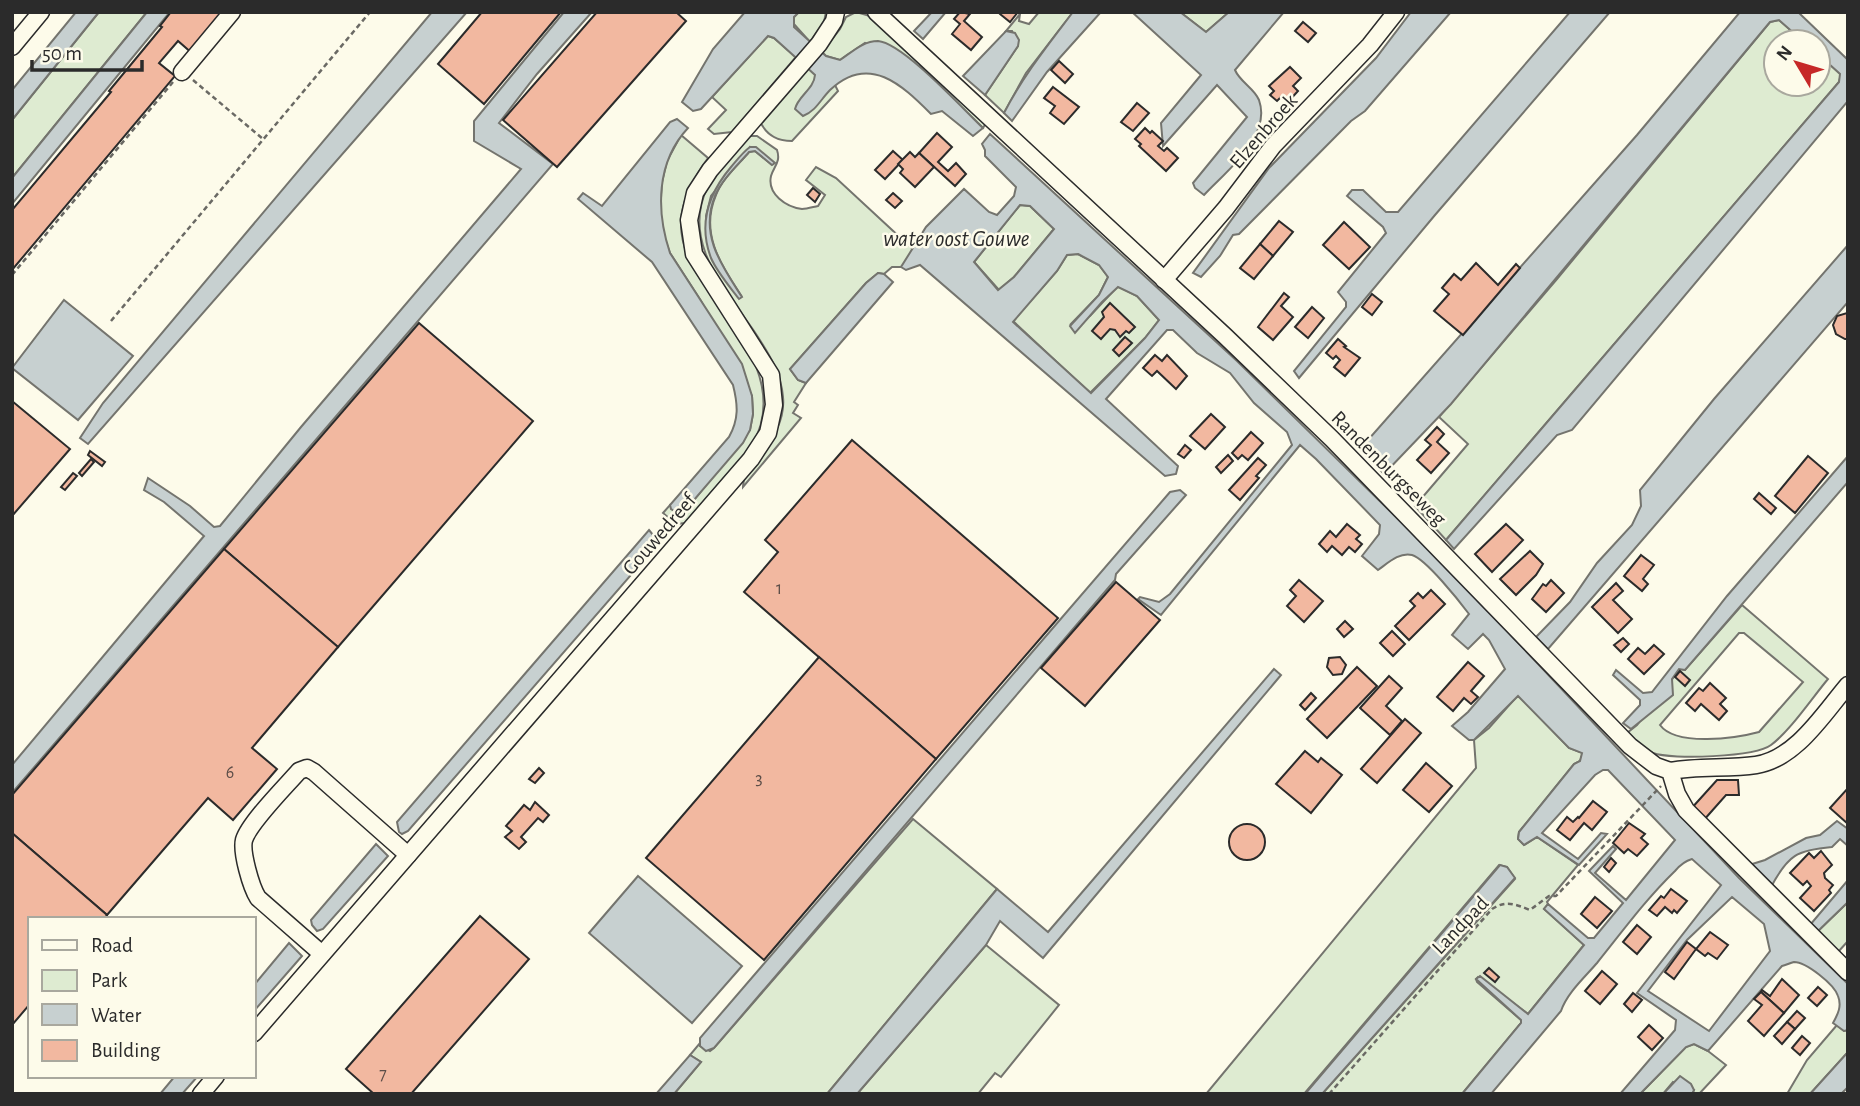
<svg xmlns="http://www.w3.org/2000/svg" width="1860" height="1106" font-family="'Alegreya Sans',sans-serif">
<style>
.green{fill:#deebd1;stroke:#74746e;stroke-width:2;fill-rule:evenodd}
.water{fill:#c7d0d0;stroke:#74746e;stroke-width:2;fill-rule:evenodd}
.building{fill:#f2b8a0;stroke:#2b2b2b;stroke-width:2}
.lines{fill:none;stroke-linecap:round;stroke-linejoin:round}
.minor-casing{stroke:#2b2b2b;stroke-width:19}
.path{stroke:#6a6964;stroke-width:2.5;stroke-dasharray:5 3.5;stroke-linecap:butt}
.minor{stroke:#fdfbea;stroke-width:16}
.labels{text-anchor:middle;stroke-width:5;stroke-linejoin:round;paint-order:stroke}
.number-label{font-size:18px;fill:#5d4e48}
.street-label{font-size:21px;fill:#2b2b2b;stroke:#fdfbea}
.water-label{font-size:23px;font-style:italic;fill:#2b2b2b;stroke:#fdfbea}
</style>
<rect width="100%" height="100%" fill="#fdfbea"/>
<g class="green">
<polygon points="99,12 147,12 12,178 12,120"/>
<polygon points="799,12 826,12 824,22 810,42 793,23 794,17"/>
<polygon points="856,12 870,16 986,123 983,128 919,66 865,43 840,60 826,56 822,52 840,29 846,17"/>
<polygon points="1039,12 1073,12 1026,73 1004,113 985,95 1018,46 1012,31 1006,31 1020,14 1019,21 1029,24"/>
<polygon points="1180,12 1229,12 1206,32"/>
<polygon points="1779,20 1804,42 1776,42 1776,84 1818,84 1818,54 1841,74 1839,82 1446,540 1415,506 1468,444 1439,417 1557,279 1770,22"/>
<polygon points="768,36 774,38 796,57 732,132 714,134 708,129 726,110 712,97"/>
<path d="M809 67 831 77 838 91 792 141C777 141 766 135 760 121Z"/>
<path d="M681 135 708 158C680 197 670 229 696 272 729 322 789 382 752 445 747 454 738 462 731 470 716 487 701 505 685 523L676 524 663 513 670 505 677 514 682 515 750 430 753 414 752 396 701 301 670 253 664 236 660 214 662 182 667 161Z"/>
<path d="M748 136H757L777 150C781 162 774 166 771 176 767 194 786 207 802 209 807 209 813 207 818 206L825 195 806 180 816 167 836 178 918 254 901 267H892L884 274 878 273 866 283 790 369 798 380 806 383 794 402 798 405 793 413 801 418 743 487C743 461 787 440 783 397 781 373 769 354 756 334 726 290 680 242 708 186 718 167 735 151 748 136ZM750 147 772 165 755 151 749 152C738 165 722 179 716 195 699 234 722 266 742 297L712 260 706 216 711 196Z"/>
<polygon points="1020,205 1030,206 1054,229 1014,277 999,290 974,262"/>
<polygon points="1078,254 1099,265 1108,277 1099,295 1070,325 1090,316 1118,286 1137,296 1159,320 1145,338 1090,393 1013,321 1057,271 1067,255"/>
<path d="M1742 605 1828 679C1812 698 1790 731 1771 745 1755 757 1672 760 1653 753 1642 749 1636 740 1627 733L1637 725 1680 669 1685 670ZM1739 633H1744L1803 682 1759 732C1737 738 1676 747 1660 725Z"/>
<polygon points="1518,695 1569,748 1583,753 1580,761 1574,764 1519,832 1518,839 1524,845 1537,837 1578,865 1547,902 1548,904 1544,909 1584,945 1528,1014 1478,977 1476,979 1477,982 1521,1020 1521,1023 1462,1094 1322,1094 1515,879 1507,867 1499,865 1304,1094 1206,1094 1476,768 1474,740 1489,728"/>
<polygon points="913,819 997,889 827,1094 674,1094 701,1062 690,1055 700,1043 700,1046 710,1051 714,1048"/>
<polygon points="1848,902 1848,941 1838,952 1817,932"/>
<polygon points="986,945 1059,1005 1001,1077 995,1073 978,1094 857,1094"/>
<polygon points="1837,1025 1844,1031 1848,1030 1848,1052 1810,1094 1787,1094 1807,1060"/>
<polygon points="1694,1044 1708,1051 1726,1065 1699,1094 1692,1094 1694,1090 1673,1082 1663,1094 1640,1094 1686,1047"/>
</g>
<g class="water">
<polygon points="76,12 99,12 12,120 12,90"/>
<polygon points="147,12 170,12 12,204 12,178"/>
<polygon points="432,12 467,12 88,444 80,438 103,403"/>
<polygon points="564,12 592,12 537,74 499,123 553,164 12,793 12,765 204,536 164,502 144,490 148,478 190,506 214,527 220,526 301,427 521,169 474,141 474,121"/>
<path d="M745 12H799L794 17V27L826 56 840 60C852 52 863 41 878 41 903 43 963 109 983 128L973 136 942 111 931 114C902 85 869 53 830 90 821 99 816 111 803 116L795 109C798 96 814 89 815 75L774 38 768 36 701 109 693 111 682 102 713 49Z"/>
<polygon points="932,12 946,12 923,39 914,31"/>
<path d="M1073 12H1101L1047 72 1012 121 1004 113C1023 76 1048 45 1073 12Z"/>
<path d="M1132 12H1180L1206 32 1229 12H1284L1235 70C1240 82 1254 88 1259 100 1272 137 1226 171 1204 195L1195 188 1193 183 1247 117 1217 85 1163 146 1161 123 1201 75Z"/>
<polygon points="1411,12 1451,12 1365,111 1351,121 1239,234 1233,235 1220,256 1201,277 1193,273 1269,168 1376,58"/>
<polygon points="1570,12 1610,12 1435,215 1299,378 1294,371 1346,307 1346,302 1338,292 1386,233 1383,227 1347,196 1352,190 1363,190 1386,212 1398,212"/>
<polygon points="1740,12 1798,12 1848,60 1848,101 1572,430 1557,435 1454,549 1446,540 1839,82 1840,74 1818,54 1818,42 1804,42 1779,20 1770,22 1451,404 1384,474 1360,449 1637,135"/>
<polygon points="1006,31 1015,33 1019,40 1018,46 985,95 963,76"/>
<path d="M677 119 688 128C656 162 656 211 670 253L742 364 752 396 753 414 750 430 743 443 681 515 671 509 670 505 729 437C739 419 738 405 733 385L652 262 578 199 583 193 602 206 670 122Z"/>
<path d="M990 134 1237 361 1448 568 1739 878 1848 984V1030L1844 1031 1833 1023C1838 1014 1842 1006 1838 996 1834 984 1806 962 1794 962 1790 963 1786 965 1782 966L1708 1051 1694 1044 1686 1047 1640 1094H1620L1675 1030 1676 1020 1637 993 1721 885 1692 859C1685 861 1680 865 1675 871 1646 899 1622 932 1597 963 1585 977 1567 993 1561 1011L1491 1094H1462L1521 1023V1020L1476 979 1480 976 1528 1014 1584 945 1544 909 1548 904 1588 938H1594L1623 903 1589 871 1613 846 1616 849 1595 873 1626 900 1675 840 1608 770H1603L1595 775 1542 833 1578 859 1601 833 1607 834 1579 865 1537 837 1524 845 1518 839 1519 832 1574 764 1580 761 1582 753 1569 748 1518 696 1474 740H1469L1452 726 1468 712 1505 669 1489 640 1483 634 1468 649 1452 635 1469 614C1460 602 1426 559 1412 555 1399 552 1388 563 1378 570L1362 556 1379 534 1380 525 1316 459 1300 445 1161 615 1138 599 1140 597 1159 602 1170 594 1292 445 1287 432 1254 403 1230 373 1197 353 1173 330H1167L1106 399 1178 466 1176 474 1165 476 920 265 906 270 901 267 926 227 964 189 989 212 997 215 1014 196 1016 187 985 156V150L982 144ZM1020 205 1030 206 1054 229 1014 277 998 290 974 262ZM1078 254 1099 265 1108 277 1099 295 1070 326 1075 333 1102 302 1118 287 1137 296 1159 320 1145 338 1091 393 1013 322 1057 271 1067 255ZM1732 897 1764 924 1770 951 1709 1031 1648 991 1687 940Z"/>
<path d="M750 147H756L775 163 772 165 755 151 749 152C738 165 722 179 715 196 699 235 722 266 742 297L739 299C730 287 717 272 711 258 698 224 709 193 731 167 737 160 743 152 750 147Z"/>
<polygon points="1848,245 1848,302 1548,649 1536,637 1570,602 1597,563 1632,525 1641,506 1640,490 1714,399"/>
<polygon points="878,273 884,274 893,282 806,383 798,380 790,369 866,283"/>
<polygon points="64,300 133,356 78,420 12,368"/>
<polygon points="1848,456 1848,482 1685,670 1679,669 1672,679 1673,695 1631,729 1623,723 1640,705 1640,700 1613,675 1616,670 1643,693 1652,692 1727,596"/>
<polygon points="1180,490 1186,495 1116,574 1115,580 714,1048 706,1051 700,1046 700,1038 1170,492"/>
<polygon points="649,530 658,541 658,544 408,831 402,834 399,832 397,822"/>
<polygon points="1274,669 1281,675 1043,958 1000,921 986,945 857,1094 827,1094 997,889 1048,932"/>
<path d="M1837 821 1848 829V846L1840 839 1832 847C1797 850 1788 855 1771 887L1749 865 1765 860 1806 838 1820 835Z"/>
<polygon points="376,844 388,856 323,929 317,931 312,925 311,920"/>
<polygon points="1500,865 1507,867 1515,878 1322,1094 1305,1094"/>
<polygon points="638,876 742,966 692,1023 589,933"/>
<polygon points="1848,880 1848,902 1817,932 1810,925"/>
<polygon points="289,943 302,956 254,1011 254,985"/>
<polygon points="1848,1052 1848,1087 1841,1094 1810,1094"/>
<polygon points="690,1055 701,1062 674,1094 656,1094"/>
<polygon points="175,1076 198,1076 182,1094 160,1094"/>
<polygon points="1680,1076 1691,1084 1694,1090 1692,1094 1663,1094"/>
</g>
<g class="building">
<polygon points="171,12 228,12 193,54 178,41 159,63 175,76 12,270 12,210 111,92 109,91 162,27 160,26"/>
<polygon points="482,12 561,12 484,104 438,64"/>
<polygon points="597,12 676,12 686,21 557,167 503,120"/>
<polygon points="960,12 970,14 964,21 982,37 971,50 952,34 960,24 954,19"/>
<polygon points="1001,12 1018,12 1010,22 1000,14"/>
<polygon points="1303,22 1316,33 1308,42 1295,31"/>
<polygon points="1059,61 1073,74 1065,83 1051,70"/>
<polygon points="1290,67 1301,78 1293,86 1298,91 1287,103 1281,97 1277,101 1270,95 1274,91 1269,86"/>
<polygon points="1053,87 1079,107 1064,124 1050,113 1055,106 1044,98"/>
<polygon points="1137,103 1149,113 1133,131 1121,122"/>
<polygon points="1145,128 1150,133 1152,131 1163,141 1158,146 1164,151 1167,148 1178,158 1166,171 1139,146 1141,144 1135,139"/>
<polygon points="937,133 952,147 938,162 948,171 956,163 966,174 955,186 919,153"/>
<polygon points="893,151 903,160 885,179 875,170"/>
<polygon points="910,152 915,157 919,153 934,167 915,187 900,173 903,169 898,164"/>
<polygon points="813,188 820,194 815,202 807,195"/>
<polygon points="893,193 902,201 895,208 886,200"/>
<polygon points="1279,221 1293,232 1273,256 1260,244"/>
<polygon points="1344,222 1370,247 1349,269 1323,245"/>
<polygon points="1260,244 1273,256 1254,279 1240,268"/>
<polygon points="1476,263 1498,285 1516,264 1520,268 1463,335 1434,311 1449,294 1442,288 1454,274 1461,280"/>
<polygon points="1284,293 1289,297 1281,306 1293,317 1273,340 1258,327"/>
<polygon points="1372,294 1382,302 1372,315 1362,307"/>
<polygon points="1110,303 1135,327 1129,333 1126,331 1120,337 1115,330 1110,329 1101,339 1092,331 1104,317 1102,312"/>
<polygon points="1312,307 1324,318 1308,338 1295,327"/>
<polygon points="1847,313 1848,339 1845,339 1836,334 1833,325 1837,316"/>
<polygon points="419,323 533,421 338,647 224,549"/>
<polygon points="1125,337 1132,343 1119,356 1113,350"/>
<polygon points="1338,339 1346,346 1344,347 1360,358 1345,376 1334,367 1340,360 1336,356 1333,359 1326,353"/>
<polygon points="1155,355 1162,361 1167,355 1187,376 1176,389 1157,371 1152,376 1143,368"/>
<polygon points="12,401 70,449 12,516"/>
<polygon points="1211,414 1225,427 1205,449 1190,436"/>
<polygon points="1437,427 1444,434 1437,442 1449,453 1431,473 1417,460 1431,445 1425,440"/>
<polygon points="1251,432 1263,443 1248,460 1242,455 1238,459 1232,453"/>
<polygon points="852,440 1058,618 936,759 744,592 778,552 765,540"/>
<polygon points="1185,445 1191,450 1184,458 1178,454"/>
<polygon points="90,451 105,462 102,466 88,455"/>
<polygon points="1228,455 1233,461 1221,473 1216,467"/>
<polygon points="1808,456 1828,473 1795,513 1775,496"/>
<polygon points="1258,458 1266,465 1256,476 1259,478 1240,500 1229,490"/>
<polygon points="91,459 94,462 82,476 79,473"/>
<polygon points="73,473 77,476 65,490 61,487"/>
<polygon points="1759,493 1776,508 1771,514 1754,499"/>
<polygon points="1347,524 1360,535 1356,539 1362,544 1355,552 1349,547 1342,555 1332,546 1327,552 1319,544 1330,531 1336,537"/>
<polygon points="1506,524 1523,540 1492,572 1475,554"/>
<polygon points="224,549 338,647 252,748 277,769 233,820 208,798 107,915 12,833 12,795"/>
<polygon points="1530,551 1543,564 1536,575 1516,595 1500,579"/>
<polygon points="1641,555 1654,565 1643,579 1648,584 1642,591 1624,576"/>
<polygon points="1299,580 1323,601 1304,622 1287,606 1296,596 1290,590"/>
<polygon points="1551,580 1564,593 1546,612 1532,599 1543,584 1546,586"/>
<polygon points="1116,582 1160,620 1085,706 1041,668"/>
<polygon points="1616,583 1623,591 1613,600 1632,619 1618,633 1592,607"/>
<polygon points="1431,590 1445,604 1409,640 1395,626 1415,606 1410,601 1418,593 1423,598"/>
<polygon points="1345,621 1353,629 1344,637 1337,629"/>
<polygon points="1392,631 1405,644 1393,656 1380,643"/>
<polygon points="1623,638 1629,644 1621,652 1614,645"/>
<polygon points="1654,645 1664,654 1644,674 1628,659 1638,648 1645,654"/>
<polygon points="819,657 936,759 764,960 646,858"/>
<polygon points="1340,657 1346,665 1342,674 1333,675 1327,667 1329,658"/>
<polygon points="1468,662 1484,676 1471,691 1478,697 1471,704 1464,698 1453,711 1437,697"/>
<polygon points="1357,667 1377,686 1327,738 1307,719"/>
<polygon points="1680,671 1690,680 1685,686 1675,677"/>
<polygon points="1389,676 1402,688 1386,706 1402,721 1390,735 1360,708"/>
<polygon points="1710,683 1726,698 1720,704 1727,711 1719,720 1701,704 1695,711 1686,703 1699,688 1703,691"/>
<polygon points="1311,693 1316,698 1305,710 1300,705"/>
<polygon points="1405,719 1421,733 1377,783 1361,769"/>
<polygon points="1305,751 1318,762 1321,758 1342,775 1311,813 1276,784"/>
<polygon points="1426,763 1452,786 1429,812 1403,790"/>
<polygon points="539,768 544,773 535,783 529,779"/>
<polygon points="1717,780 1738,780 1739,795 1726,795 1703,821 1690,810"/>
<polygon points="1848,788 1848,824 1830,808"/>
<polygon points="1593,801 1607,812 1592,830 1584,823 1570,840 1557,830 1567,817 1573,822 1578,817 1579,818"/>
<polygon points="535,802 549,815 543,822 538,818 521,837 526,842 519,849 505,837 512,831 506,826 524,805 530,810"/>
<polygon points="1629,823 1645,834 1641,838 1648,844 1637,856 1628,849 1624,853 1613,843"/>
<circle cx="1247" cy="842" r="18"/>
<polygon points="12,833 107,915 104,919 30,919 30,1004 12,1025"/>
<polygon points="1821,851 1832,865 1824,873 1825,878 1833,885 1829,890 1831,893 1814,911 1800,898 1811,886 1807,881 1803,885 1790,873 1809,853 1814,858"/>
<polygon points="1611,858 1616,863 1609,872 1604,867"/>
<polygon points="1671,889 1687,901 1677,913 1674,910 1672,913 1665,907 1657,916 1649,910 1661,896 1664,898"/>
<polygon points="1595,897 1612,911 1597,928 1581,914"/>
<polygon points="480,916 529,959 411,1094 374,1094 346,1069"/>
<polygon points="1637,925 1651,937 1637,954 1623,942"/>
<polygon points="1710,932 1728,945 1717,959 1708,953 1705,956 1696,949"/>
<polygon points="1687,942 1696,949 1674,979 1665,972"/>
<polygon points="1489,968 1499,977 1495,982 1484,973"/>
<polygon points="1602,971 1617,984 1600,1004 1585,991"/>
<polygon points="1782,979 1799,995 1784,1013 1761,992 1762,990 1770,996"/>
<polygon points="1818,987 1827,995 1817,1006 1808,998"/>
<polygon points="1761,992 1784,1013 1764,1036 1748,1021 1762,1005 1754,999"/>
<polygon points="1633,993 1642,1000 1632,1012 1624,1004"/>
<polygon points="1797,1011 1805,1018 1795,1029 1787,1022"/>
<polygon points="1787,1022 1795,1029 1782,1044 1774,1036"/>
<polygon points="1649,1025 1663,1038 1652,1050 1638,1037"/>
<polygon points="1802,1036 1810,1043 1800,1055 1792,1048"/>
</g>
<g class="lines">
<defs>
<g id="minor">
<polyline points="876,12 1225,336 1332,439 1630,746 1656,766 1670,771 1677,794 1686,810 1848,972"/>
<polyline points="12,47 41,12"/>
<polyline points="182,72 232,12"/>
<polyline points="1164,280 1226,208 1273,146 1370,45 1396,12"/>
<path d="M1670 771C1699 766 1728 769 1756 765 1796 759 1824 713 1848 685"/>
<path d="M322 954 258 898C251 887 241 852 244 840 249 823 286 786 299 771L307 768 314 772 408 855"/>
<polyline points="254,1033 751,459 768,433 774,405 771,375 694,254 689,220 695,193 710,170 819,44 834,21 836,12"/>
<polyline points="201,1094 216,1076"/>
</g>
</defs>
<use href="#minor" class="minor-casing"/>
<g class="path">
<polyline points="193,80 263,139"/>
<polyline points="12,275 173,82"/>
<polyline points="111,321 370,12"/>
<path d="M1329 1094 1492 909C1506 900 1515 904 1530 910L1549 896H1556L1661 786"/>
</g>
<use href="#minor" class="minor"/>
</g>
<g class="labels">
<g class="number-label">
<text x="779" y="594">1</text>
<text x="230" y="778">6</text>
<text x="759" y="784">3</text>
<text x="383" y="1080">7</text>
</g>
<g class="street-label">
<text transform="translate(1263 131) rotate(-49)" y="7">Elzenbroek</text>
<text transform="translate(1389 468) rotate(45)" y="7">Randenburgseweg</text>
<text transform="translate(659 534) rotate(-49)" y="7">Gouwedreef</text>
<text transform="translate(1460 925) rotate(-46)" y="7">Landpad</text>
</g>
<g class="water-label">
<text x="956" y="246">water oost Gouwe</text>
</g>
</g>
<rect width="1860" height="1106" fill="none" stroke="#2b2b2b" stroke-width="28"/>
<rect x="28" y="917" width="228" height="161" fill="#fdfbea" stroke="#a9a89e" stroke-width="2"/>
<rect x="42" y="940" width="35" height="10" fill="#fdfbea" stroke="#a9a89e" stroke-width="2"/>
<text x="91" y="952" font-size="21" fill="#2b2b2b">Road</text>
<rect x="42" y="970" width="35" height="21" fill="#deebd1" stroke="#a9a89e" stroke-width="2"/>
<text x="91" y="987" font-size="21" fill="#2b2b2b">Park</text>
<rect x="42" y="1004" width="35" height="21" fill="#c7d0d0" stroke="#a9a89e" stroke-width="2"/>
<text x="91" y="1022" font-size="21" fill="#2b2b2b">Water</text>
<rect x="42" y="1040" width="35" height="21" fill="#f2b8a0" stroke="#a9a89e" stroke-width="2"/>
<text x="91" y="1057" font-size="21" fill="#2b2b2b">Building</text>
<g transform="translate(1797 63) rotate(308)"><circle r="33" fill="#fdfbea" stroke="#a9a89e" stroke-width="2"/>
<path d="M0-5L12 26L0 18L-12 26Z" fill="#c62828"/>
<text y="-10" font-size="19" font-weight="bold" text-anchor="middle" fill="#2b2b2b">N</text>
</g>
<path d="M32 60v10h110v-10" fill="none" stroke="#2b2b2b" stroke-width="3.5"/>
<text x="42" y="60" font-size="21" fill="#2b2b2b" stroke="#fdfbea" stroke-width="5" paint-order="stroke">50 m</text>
</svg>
